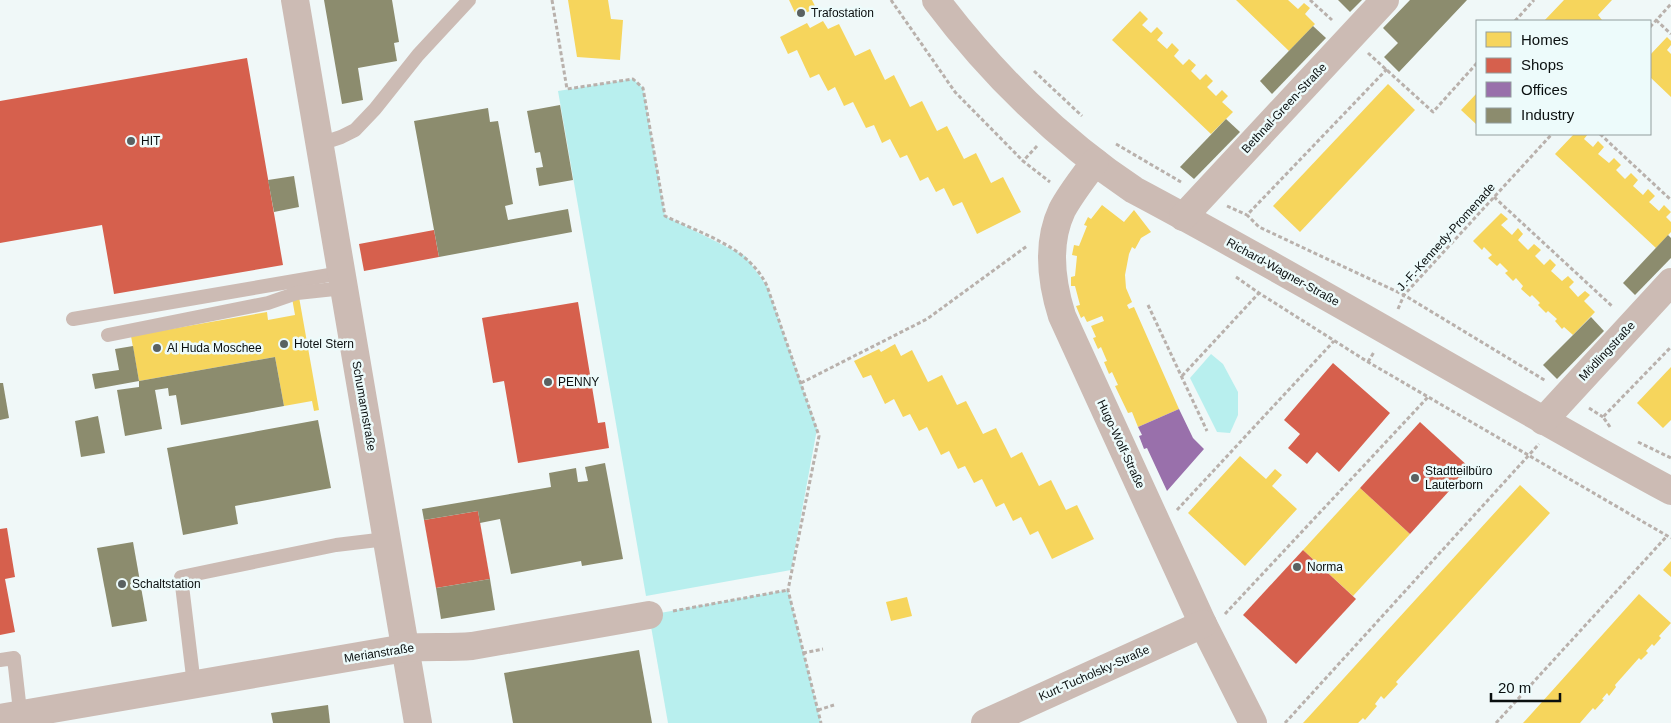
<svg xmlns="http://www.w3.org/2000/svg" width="1671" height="723" font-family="Arial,sans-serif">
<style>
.green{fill:#b8efee}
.homes{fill:#f6d55c}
.shops{fill:#d6604d}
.offices{fill:#9970ab}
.industry{fill:#8c8c6e}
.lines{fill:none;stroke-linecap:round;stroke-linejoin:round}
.path{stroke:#b9b1ac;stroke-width:3;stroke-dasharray:4 2.5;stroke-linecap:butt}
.service{stroke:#ccbbb4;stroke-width:14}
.minor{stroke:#ccbbb4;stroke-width:28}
.poi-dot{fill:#5a6161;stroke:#edfbfb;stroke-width:2}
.labels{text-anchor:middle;stroke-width:5;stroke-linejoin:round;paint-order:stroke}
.poi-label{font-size:12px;fill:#0a0f0f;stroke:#edfbfb;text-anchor:start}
.street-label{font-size:12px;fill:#0a0f0f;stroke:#edfbfb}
</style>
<rect width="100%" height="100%" fill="#f0f8f8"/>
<g class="green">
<polygon points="633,79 643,88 665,216 745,256 767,286 817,429 791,570 646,596 558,91"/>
<polygon points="1211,354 1223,364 1238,392 1238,415 1230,433 1217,432 1190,378"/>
<polygon points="788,590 821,723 668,723 649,615"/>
</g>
<g class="homes">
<polygon points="568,0 608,0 611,19 623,20 620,60 577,57"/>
<polygon points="789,0 812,0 816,8 797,17"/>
<polygon points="1236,0 1288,0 1298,9 1304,3 1310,8 1305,14 1315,24 1289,51"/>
<polygon points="1564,0 1612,0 1598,15 1602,20 1601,21 1544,21"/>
<polygon points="1140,11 1148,19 1142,25 1151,33 1157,27 1163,33 1157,40 1167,49 1172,43 1179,50 1174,56 1183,65 1189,59 1196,65 1191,71 1200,80 1206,74 1213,81 1207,87 1216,96 1222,90 1228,96 1222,102 1233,112 1211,134 1112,40"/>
<polygon points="823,21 828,29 839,24 855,56 870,49 885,80 894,75 910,107 922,101 937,131 947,126 964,159 976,153 991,183 1003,177 1021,212 977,234 962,202 953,206 944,188 936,192 928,177 920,181 907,155 900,158 890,139 882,143 874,125 866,128 853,102 844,106 835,87 828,91 819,74 810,78 797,50 788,54 780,37 807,23 810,28"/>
<polygon points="1667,37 1671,41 1671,45 1667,50 1671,54 1671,97 1650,77 1650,55"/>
<polygon points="1388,84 1415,110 1300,232 1273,206"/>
<polygon points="1477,93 1477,125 1461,110"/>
<polygon points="1574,134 1588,134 1584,139 1593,147 1598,141 1604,147 1598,154 1609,163 1614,158 1621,165 1616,170 1625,179 1631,173 1638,180 1633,186 1643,195 1648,189 1655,196 1649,202 1659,211 1664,205 1671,212 1666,217 1671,222 1671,232 1656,248 1555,154"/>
<polygon points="1102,205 1124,222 1134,210 1151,232 1141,238 1135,249 1132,247 1129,254 1125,275 1126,288 1132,302 1127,305 1129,309 1134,307 1179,409 1138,427 1132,412 1128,413 1115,386 1118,385 1112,372 1109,374 1104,362 1107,361 1101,347 1098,349 1093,338 1096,337 1091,326 1104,321 1102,316 1087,322 1084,316 1081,318 1076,306 1080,305 1075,286 1071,286 1071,277 1075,276 1077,256 1072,255 1074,245 1079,246 1087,226 1084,225 1088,217 1091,219"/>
<polygon points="1501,213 1508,219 1501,225 1512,235 1518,228 1523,234 1518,240 1528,250 1534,244 1541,250 1535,256 1544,265 1550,259 1556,265 1551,271 1562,281 1568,276 1574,282 1569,287 1578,297 1585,291 1590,295 1584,301 1595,312 1573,335 1564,327 1562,329 1555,321 1557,319 1548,311 1546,313 1538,305 1540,303 1532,295 1530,297 1521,289 1523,286 1516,278 1513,281 1505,273 1508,271 1500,263 1497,266 1488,258 1492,255 1484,247 1482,250 1473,241"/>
<polygon points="299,297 319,410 314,411 312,401 284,406 275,357 139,381 131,336 267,312 268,320 295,315 292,298"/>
<polygon points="895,344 901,356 912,350 928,382 942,375 957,405 966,401 983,434 996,428 1011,458 1022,452 1039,486 1051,480 1066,510 1077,505 1094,539 1052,559 1038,531 1030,535 1021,517 1013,521 1004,503 996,507 982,479 974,483 965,466 958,469 949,451 941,455 927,427 919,431 910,414 903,417 894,399 885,404 871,375 863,378 854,361 879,349 881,352"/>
<polygon points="1671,367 1671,420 1663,428 1637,403"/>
<polygon points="1240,456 1266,479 1275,469 1282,475 1272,486 1297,509 1245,566 1188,513"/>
<polygon points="1520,485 1550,513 1396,682 1398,684 1384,699 1381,696 1375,704 1377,706 1365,720 1363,718 1358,723 1303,723"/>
<polygon points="1360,488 1410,534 1353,596 1303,550"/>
<polygon points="1671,561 1671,577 1663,570"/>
<polygon points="1639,594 1671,623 1659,636 1661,638 1654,646 1652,644 1646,651 1648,653 1641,660 1639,658 1615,685 1616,687 1609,696 1607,693 1602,699 1604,700 1595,710 1593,708 1580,723 1523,723"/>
<polygon points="907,597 912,616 891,621 886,602"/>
</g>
<g class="shops">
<polygon points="247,58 283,265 114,294 102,225 0,243 0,101"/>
<polygon points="434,230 439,257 364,271 359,244"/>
<polygon points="578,302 598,423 605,422 609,448 518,463 504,381 493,383 482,318"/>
<polygon points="1333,363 1390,413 1339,472 1317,452 1307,464 1288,448 1300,434 1284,420"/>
<polygon points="1420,422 1470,468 1410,534 1360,488"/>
<polygon points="478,511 490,579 436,588 424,520"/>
<polygon points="7,528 15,577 5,579 15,632 0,635 0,529"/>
<polygon points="1303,550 1356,599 1296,664 1243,615"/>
</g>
<polygon class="offices" points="1179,409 1193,438 1204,449 1167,491 1147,448 1144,449 1139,436 1142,435 1138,427"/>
<g class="industry">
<polygon points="324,0 392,0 399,42 394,43 397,61 358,68 363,100 342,104"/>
<polygon points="1338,0 1362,0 1350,12"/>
<polygon points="1410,0 1467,0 1399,72 1384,57 1398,43 1383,28"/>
<polygon points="1313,26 1326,38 1272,94 1260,81"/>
<polygon points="560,105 573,180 539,186 536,168 543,167 540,152 535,153 527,111"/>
<polygon points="488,108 490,122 498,121 513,204 505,206 508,220 568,209 572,232 439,257 414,121"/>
<polygon points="1226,119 1240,132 1194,179 1180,167"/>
<polygon points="294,176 299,207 274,212 268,180"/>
<polygon points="1668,235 1671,238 1671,258 1635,295 1623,283"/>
<polygon points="1591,317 1604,331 1557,379 1543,365"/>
<polygon points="133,346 139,381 95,389 92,374 119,370 115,349"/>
<polygon points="275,357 284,406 181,425 176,395 169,396 168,388 155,390 162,429 125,436 117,390 139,387 139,381"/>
<polygon points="0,383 3,383 9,418 0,420"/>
<polygon points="98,416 105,453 81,457 75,421"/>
<polygon points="318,420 331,488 235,506 238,524 183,535 167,448"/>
<polygon points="605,463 623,559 582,566 581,561 511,574 500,519 480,523 478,511 424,520 422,509 551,487 549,473 576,468 578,482 588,481 585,467"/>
<polygon points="133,542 147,621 112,627 97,548"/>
<polygon points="490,579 495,610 441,619 436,588"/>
<polygon points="639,650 652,723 513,723 504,673"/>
<polygon points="328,705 330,723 273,723 271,713"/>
</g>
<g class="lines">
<g class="path">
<path d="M552 0 567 89 633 79 643 88 665 216C702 234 749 247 767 286L819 436 788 590 821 723"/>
<polyline points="891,0 955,92 1023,161"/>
<polyline points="1310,0 1332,20"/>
<polyline points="1656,20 1671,34"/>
<polyline points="1515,21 1534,0"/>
<polyline points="1650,27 1671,4"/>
<polyline points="1368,53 1433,112 1477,63"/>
<polyline points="1387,69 1247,215 1259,227 1404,295 1546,381"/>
<polyline points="1034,71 1082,116"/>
<polyline points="1600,134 1671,200"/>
<polyline points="1116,144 1181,182"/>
<polyline points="1037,146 1023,161 1050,182"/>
<polyline points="1494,197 1613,307"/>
<polyline points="1227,206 1247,215"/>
<polyline points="1236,277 1259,293 1368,362 1671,538"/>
<polyline points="1148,305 1207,431"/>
<polyline points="1398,309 1404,295 1552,134"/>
<polyline points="1368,362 1374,352"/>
<polyline points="1182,376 1259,293"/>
<polyline points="801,383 927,319 1027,246"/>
<polyline points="1589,408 1603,417"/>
<polyline points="1610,427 1603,417 1671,347"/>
<polyline points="1638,442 1671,458"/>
<polyline points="1177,510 1334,341"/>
<polyline points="673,611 788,590"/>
<polyline points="1225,614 1428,397"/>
<polyline points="803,653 823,649"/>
<polyline points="818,710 834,705"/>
<polyline points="1285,723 1539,444"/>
<polyline points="1496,723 1667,536"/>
</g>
<g class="service">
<polyline points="320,144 341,137 355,130 375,109 418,55 469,0"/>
<polyline points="73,319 341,273"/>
<polyline points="108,335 268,303 297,293 344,288"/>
<polyline points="0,660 14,658 21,720"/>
<polyline points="194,685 181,577 336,545 386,539"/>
</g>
<g class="minor">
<polyline points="295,0 418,723"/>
<path d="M936 0C990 72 1059 140 1134 190 1315 286 1490 393 1671 491"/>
<path d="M1095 162C1084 177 1071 193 1062 210 1046 244 1051 281 1062 316L1203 624 1253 723"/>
<polyline points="1183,217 1385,0"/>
<polyline points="1543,421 1671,282"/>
<path d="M0 718 405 648C427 646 449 648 472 646L649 615"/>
<polyline points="985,723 1203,624"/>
</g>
</g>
<g class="poi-dot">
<circle cx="801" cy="13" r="5"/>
<circle cx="131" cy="141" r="5"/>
<circle cx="284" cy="344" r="5"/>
<circle cx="157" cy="348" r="5"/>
<circle cx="548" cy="382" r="5"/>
<circle cx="1415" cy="478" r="5"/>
<circle cx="1297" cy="567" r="5"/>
<circle cx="122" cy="584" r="5"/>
</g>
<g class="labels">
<g class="poi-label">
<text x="811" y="17">Trafostation</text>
<text x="141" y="145">HIT</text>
<text x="294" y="348">Hotel Stern</text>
<text x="167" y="352">Al Huda Moschee</text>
<text x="558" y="386">PENNY</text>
<text x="1425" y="475">Stadtteilbüro<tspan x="1425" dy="14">Lauterborn</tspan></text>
<text x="1307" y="571">Norma</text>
<text x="132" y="588">Schaltstation</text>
</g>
<g class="street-label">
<text transform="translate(1284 108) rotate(-47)" y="4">Bethnal-Green-Straße</text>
<text transform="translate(1446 237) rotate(-48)" y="4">J.-F.-Kennedy-Promenade</text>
<text transform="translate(1283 272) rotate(29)" y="4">Richard-Wagner-Straße</text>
<text transform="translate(1607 351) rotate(-47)" y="4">Mödlingstraße</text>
<text transform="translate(364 406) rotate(80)" y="4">Schumannstraße</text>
<text transform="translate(1121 444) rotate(65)" y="4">Hugo-Wolf-Straße</text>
<text transform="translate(379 653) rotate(-9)" y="4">Merianstraße</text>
<text transform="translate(1094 673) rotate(-24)" y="4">Kurt-Tucholsky-Straße</text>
</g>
</g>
<rect x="1476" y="20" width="175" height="115" fill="#edfbfb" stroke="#929d9d"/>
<rect x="1486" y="32" width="25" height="15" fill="#f6d55c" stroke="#929d9d"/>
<text x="1521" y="45" font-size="15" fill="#0a0f0f">Homes</text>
<rect x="1486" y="58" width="25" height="15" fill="#d6604d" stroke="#929d9d"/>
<text x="1521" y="70" font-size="15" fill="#0a0f0f">Shops</text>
<rect x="1486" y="82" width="25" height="15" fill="#9970ab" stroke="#929d9d"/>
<text x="1521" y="95" font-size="15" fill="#0a0f0f">Offices</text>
<rect x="1486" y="108" width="25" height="15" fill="#8c8c6e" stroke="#929d9d"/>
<text x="1521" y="120" font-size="15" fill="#0a0f0f">Industry</text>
<path d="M1491 693v8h69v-8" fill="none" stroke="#0a0f0f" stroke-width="2.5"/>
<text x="1498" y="693" font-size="15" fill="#0a0f0f" stroke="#edfbfb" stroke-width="4" paint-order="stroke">20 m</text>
</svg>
